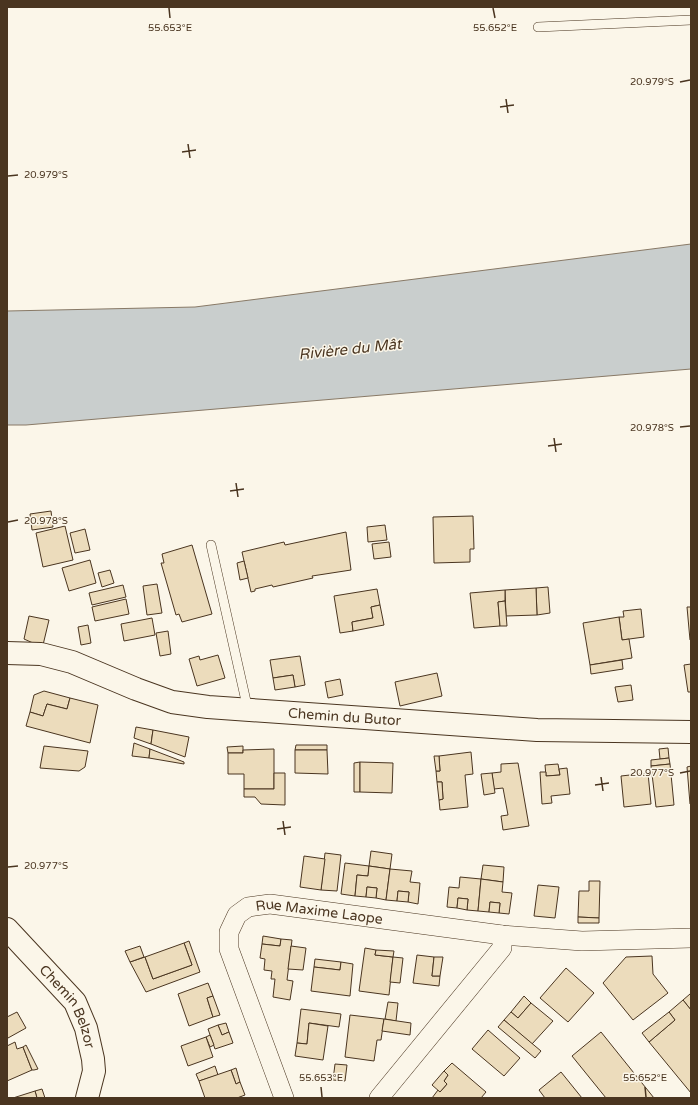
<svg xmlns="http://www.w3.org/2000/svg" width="698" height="1105" font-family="'Varela Round',sans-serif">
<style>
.water{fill:#c9cecd;stroke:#887966}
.building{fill:#ecdcbc;stroke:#4a3520}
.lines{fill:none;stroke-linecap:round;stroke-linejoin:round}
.service-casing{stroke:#4a3520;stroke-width:10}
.minor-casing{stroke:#4a3520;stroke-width:20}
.tertiary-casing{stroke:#4a3520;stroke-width:24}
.service{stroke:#fbf6e9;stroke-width:9}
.minor{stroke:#fbf6e9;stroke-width:19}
.tertiary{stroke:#fbf6e9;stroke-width:22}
.ticks{fill:none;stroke:#4a3520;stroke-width:1.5}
.labels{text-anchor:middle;stroke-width:3;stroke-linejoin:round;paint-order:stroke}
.street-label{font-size:14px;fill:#4a3520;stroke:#fbf6e9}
.water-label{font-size:15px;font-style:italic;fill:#4a3520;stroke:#fbf6e9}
.ticks-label{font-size:10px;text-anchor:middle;fill:#4a3520;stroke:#fbf6e9;stroke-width:3;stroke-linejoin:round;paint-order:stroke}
</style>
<rect width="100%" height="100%" fill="#fbf6e9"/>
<polygon class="water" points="691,244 691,369 26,425 7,425 7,311 195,307"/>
<g class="building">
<polygon points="51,511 53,527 32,530 30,514"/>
<polygon points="473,516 474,549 470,549 470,562 434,563 433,517"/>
<polygon points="385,525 387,540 368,542 367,527"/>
<polygon points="65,526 73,560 43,567 36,533"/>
<polygon points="85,529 90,550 75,553 70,533"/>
<polygon points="346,532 351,570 312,576 313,578 273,587 272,585 255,589 255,591 251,592 242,552 284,542 285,545"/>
<polygon points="389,542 391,557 374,559 372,544"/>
<polygon points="192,545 212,614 182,622 179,614 176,615 161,563 164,563 162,554"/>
<polygon points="90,560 96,583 69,591 62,568"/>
<polygon points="244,561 248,578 240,580 237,563"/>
<polygon points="110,570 114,583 102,587 98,573"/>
<polygon points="157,584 162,613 147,615 143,586"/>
<polygon points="123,585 126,597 92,605 89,593"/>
<polygon points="548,587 550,613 537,615 536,588"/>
<polygon points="536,588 537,615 506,616 505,590"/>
<polygon points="377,589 380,605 371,607 373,618 352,622 353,631 340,633 334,596"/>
<polygon points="505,590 505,601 498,602 500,626 474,628 470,593"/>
<polygon points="126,599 129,614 95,621 92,607"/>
<polygon points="505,601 507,626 500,626 498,602"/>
<polygon points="380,605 384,625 353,631 352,622 373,618 371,607"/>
<polygon points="687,607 691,607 691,640 690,640"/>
<polygon points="641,609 644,637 622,640 619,617 624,617 623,611"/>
<polygon points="29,616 49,620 43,645 33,643 24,639"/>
<polygon points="619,617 622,640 629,639 632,658 590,665 583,623"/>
<polygon points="152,618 155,635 124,641 121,624"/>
<polygon points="88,625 91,643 81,645 78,627"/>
<polygon points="168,631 171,654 160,656 156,633"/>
<polygon points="218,655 225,678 197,686 189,659 199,656 200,660"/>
<polygon points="300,656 305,685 295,687 293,675 273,678 270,660"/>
<polygon points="622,660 623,669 591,674 590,665"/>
<polygon points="691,664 691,692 688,692 684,665"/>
<polygon points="437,673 442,696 400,706 395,682"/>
<polygon points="293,675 295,687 275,690 273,678"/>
<polygon points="340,679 343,695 328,698 325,682"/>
<polygon points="631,685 633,700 618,702 615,687"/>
<polygon points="44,691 70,698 67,709 47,704 43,716 30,712 34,695"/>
<polygon points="70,698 98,705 90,743 26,726 30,712 43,716 47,704 67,709"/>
<polygon points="136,727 153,730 151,744 134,738"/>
<polygon points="153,730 189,737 185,757 151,744"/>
<polygon points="134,743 150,749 149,758 132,756"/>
<polygon points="296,745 327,745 327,750 295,750"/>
<polygon points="44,746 88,751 85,767 79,771 40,768"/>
<polygon points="243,746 243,753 228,753 227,747"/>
<polygon points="668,748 669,758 660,759 659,749"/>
<polygon points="150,749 184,762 184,764 149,758"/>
<polygon points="274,749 274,789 244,789 244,774 228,774 228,753 243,753 243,750"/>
<polygon points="295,750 327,750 328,774 295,773"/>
<polygon points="471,752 473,774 465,775 468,807 440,810 439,800 443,799 442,782 437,782 436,771 440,771 439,756"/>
<polygon points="434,756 439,756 440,771 436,771"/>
<polygon points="669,758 670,764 651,766 651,760"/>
<polygon points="360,762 360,792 354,792 354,763"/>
<polygon points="360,762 393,763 392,793 360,792"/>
<polygon points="518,763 529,826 503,830 501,816 508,815 503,788 494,789 492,773 501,772 501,764"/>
<polygon points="558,764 560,775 546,776 545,765"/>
<polygon points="670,764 674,805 656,807 651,766"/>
<polygon points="691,766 691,804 690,804 687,767"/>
<polygon points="567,768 570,794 551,796 552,803 542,804 540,772 546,772 546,776 560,775 559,769"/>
<polygon points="274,773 285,773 285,805 261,804 255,797 244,797 244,789 274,789"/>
<polygon points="492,773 495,793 484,795 481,774"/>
<polygon points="648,773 651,804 624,807 621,776"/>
<polygon points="437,782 442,782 443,799 439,800"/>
<polygon points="371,851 392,854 390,869 369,866"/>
<polygon points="325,853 341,855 337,891 321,890"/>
<polygon points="304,856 325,859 321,890 300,887"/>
<polygon points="345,863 369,866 368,876 357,875 355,896 341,894"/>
<polygon points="483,865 504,867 503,882 481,879"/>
<polygon points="369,866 390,869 386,900 376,898 377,888 367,887 366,897 355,896 357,875 368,876"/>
<polygon points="390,869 412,871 410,882 420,883 418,904 408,902 409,892 398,891 397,901 386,900"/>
<polygon points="460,877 481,879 478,911 467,910 468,899 458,898 457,908 447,907 449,887 459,888"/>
<polygon points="481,879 503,882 502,892 512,893 509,914 499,913 500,903 490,902 489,912 478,911"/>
<polygon points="589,881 600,881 599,918 578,917 579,891 589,891"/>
<polygon points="538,885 559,887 555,918 534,916"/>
<polygon points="367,887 377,888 376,898 366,897"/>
<polygon points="398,891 409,892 408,902 397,901"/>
<polygon points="458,898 468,899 467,910 457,908"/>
<polygon points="490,902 500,903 499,913 489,912"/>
<polygon points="578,917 599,918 599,923 578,923"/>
<polygon points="263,936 281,939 280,946 262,944"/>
<polygon points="281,939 292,940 287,980 293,981 290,1000 273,997 275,979 271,979 272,971 264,970 265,959 260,958 262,944 280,946"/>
<polygon points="189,941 200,972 146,992 130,962 145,957 153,979 192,965 184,943"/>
<polygon points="184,943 192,965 153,979 145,957"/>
<polygon points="140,946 144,957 130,962 125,951"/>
<polygon points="291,946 306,948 303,970 288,969"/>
<polygon points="365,948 376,950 375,955 393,957 389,995 359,991"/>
<polygon points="376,950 394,951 393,957 375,955"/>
<polygon points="417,955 434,957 432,976 440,976 439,986 413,983"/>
<polygon points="652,956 653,974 668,993 633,1020 603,983 626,957"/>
<polygon points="393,957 403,958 400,983 390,982"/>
<polygon points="434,957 443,957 440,976 432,976"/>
<polygon points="315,959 341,962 340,970 314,967"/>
<polygon points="341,962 353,964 350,996 311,991 314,967 340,970"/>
<polygon points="566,968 594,993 568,1022 540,998"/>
<polygon points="208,983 213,996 207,998 213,1017 189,1026 178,994"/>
<polygon points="690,994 691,996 691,1010 683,1000"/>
<polygon points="213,996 220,1015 213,1017 207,998"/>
<polygon points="524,996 531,1003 518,1018 511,1012"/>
<polygon points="683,1000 691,1010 691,1093 649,1042 675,1020 669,1012"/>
<polygon points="388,1002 398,1003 396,1021 385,1019"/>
<polygon points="531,1003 553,1021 532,1044 504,1020 511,1012 518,1018"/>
<polygon points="301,1009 341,1014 339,1027 309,1023 307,1044 297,1043"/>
<polygon points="17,1012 26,1028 8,1038 7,1036 7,1017"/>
<polygon points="669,1012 675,1020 649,1042 642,1033"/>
<polygon points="350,1015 384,1019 381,1040 377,1040 374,1061 345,1057"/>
<polygon points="384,1019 411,1023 410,1035 382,1031"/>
<polygon points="504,1020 541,1051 535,1058 498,1027"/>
<polygon points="226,1023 229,1032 222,1035 218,1025"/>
<polygon points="309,1023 328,1026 323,1060 295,1056 297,1043 307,1044"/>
<polygon points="218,1025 222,1035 229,1032 233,1043 215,1049 208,1029"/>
<polygon points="488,1030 520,1058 504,1076 472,1049"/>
<polygon points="601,1032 654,1098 606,1098 572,1056"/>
<polygon points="210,1035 214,1045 210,1047 206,1037"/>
<polygon points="206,1037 213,1057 188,1066 181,1046"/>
<polygon points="15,1042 17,1049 23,1047 32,1070 7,1081 7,1046"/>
<polygon points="26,1045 38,1069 34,1070 32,1070 23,1047"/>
<polygon points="452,1063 486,1092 481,1098 432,1098 438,1090 440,1092 447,1084 444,1081 448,1075 444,1071"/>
<polygon points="335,1064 347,1065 345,1081 333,1080"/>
<polygon points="215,1066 218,1075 199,1081 196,1074"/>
<polygon points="236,1068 240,1082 236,1084 231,1070"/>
<polygon points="231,1070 236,1084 240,1082 245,1095 237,1098 205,1098 199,1081"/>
<polygon points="444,1071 448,1075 444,1081 447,1084 440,1092 432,1085"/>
<polygon points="561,1072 582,1098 545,1098 539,1090"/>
<polygon points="42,1089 45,1098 37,1098 35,1091"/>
<polygon points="35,1091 37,1098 13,1098"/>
</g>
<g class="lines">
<defs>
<g id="service">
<polyline points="538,27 691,20"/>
<polyline points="211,545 248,710"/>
</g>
<g id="minor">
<path id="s1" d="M284 1098 229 949V932L237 915 248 907 270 904 502 935 582 941 691 938"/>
<polyline points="379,1098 502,948 502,935"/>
</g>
<g id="tertiary">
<path id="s2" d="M7 653 41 654 72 662 136 689 172 702 208 707 537 730 691 732"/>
<path id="s3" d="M7 929 75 1002 86 1028 93 1059 94 1071 87 1098"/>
</g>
</defs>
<use href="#service" class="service-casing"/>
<use href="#minor" class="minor-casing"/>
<use href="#tertiary" class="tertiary-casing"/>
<use href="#service" class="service"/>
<use href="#minor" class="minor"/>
<use href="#tertiary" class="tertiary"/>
</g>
<path class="ticks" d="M169 8 170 18M493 8 495 18M680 82 690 80M506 99 508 113M500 107 514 105M188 144 190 158M182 152 196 150M8 176 18 175M680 427 690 426M554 438 556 452M548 446 562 444M236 483 238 497M230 491 244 489M8 522 18 520M680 773 690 771M601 777 603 791M595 785 609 783M283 821 285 835M277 829 291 827M8 867 18 866M321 1087 322 1097M645 1087 646 1097"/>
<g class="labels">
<g class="street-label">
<text dy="5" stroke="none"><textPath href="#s2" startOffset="347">Chemin du Butor</textPath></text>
<text dy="5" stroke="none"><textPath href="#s1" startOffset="280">Rue Maxime Laope</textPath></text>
<text dy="5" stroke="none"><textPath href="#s3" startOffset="100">Chemin Belzor</textPath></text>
</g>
<g class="water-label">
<text transform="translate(350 349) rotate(-6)" y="5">Rivière du Mât</text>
</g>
</g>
<g class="ticks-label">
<text x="170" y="31">55.653°E</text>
<text x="495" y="31">55.652°E</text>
<text x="652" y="85">20.979°S</text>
<text x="46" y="178">20.979°S</text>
<text x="652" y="431">20.978°S</text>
<text x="46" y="524">20.978°S</text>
<text x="652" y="776">20.977°S</text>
<text x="46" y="869">20.977°S</text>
<text x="321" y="1081">55.653°E</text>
<text x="645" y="1081">55.652°E</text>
</g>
<rect width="698" height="1105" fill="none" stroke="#4a3520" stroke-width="16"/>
</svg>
